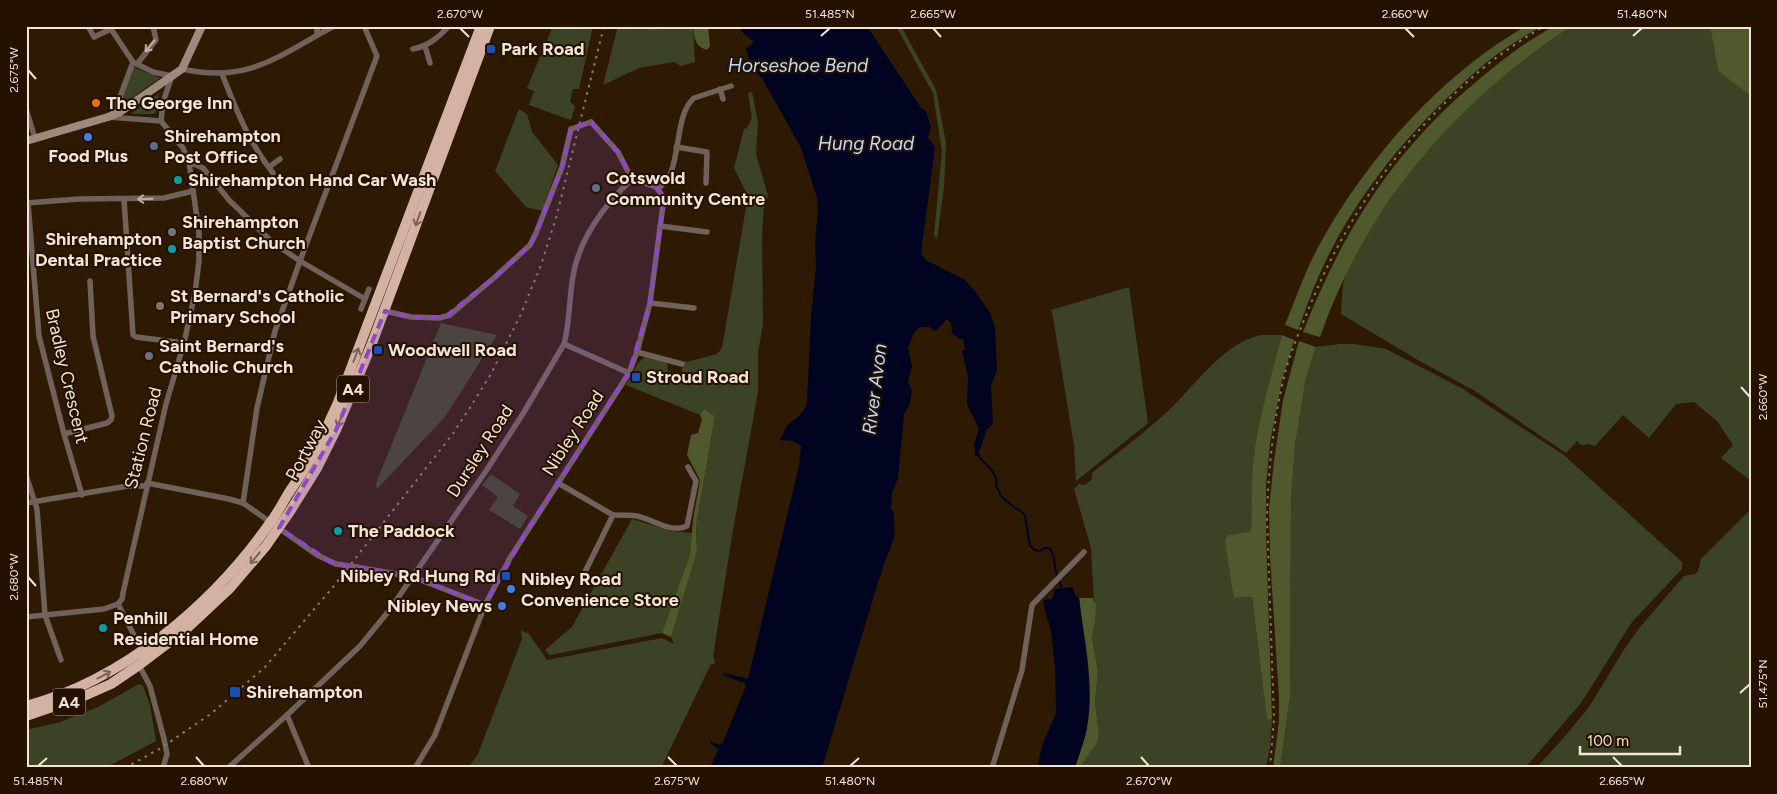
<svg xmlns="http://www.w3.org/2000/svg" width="1777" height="794" font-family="Figtree,sans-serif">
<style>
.green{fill:#3c4324}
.forest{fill:#4f592d}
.water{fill:#000420}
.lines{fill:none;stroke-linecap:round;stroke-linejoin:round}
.stream{stroke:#000420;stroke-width:2}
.minor{stroke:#70625b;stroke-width:5.5}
.secondary{stroke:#9f887d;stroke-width:8}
.trunk{stroke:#d4b2a3;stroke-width:10}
.rail{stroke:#8d7c69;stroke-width:2;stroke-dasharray:2.5 5;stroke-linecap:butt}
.minor-bridge{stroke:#70625b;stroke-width:5.5}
.oneway{stroke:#beb0a5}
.oneway2{stroke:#7c6252}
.marked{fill:#8d48c2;fill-opacity:0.2;stroke:#8d48c2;stroke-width:4;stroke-dasharray:10 6;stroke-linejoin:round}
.ticks{fill:none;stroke:#f2e4d6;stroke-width:2}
.transit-dot{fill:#1a4fb4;stroke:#241100;stroke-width:2}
.food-dot{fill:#e8710a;stroke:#241100;stroke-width:2}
.shop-dot{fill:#3f7fe0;stroke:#241100;stroke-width:2}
.service-dot{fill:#5c6f8a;stroke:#241100;stroke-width:2}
.culture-dot{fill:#0f9aa8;stroke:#241100;stroke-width:2}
.worship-dot{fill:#6b7280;stroke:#241100;stroke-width:2}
.education-dot{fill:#8d6e63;stroke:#241100;stroke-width:2}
.labels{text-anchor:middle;stroke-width:4;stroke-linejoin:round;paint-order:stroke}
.shield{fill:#241100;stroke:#b4a596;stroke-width:1}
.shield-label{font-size:16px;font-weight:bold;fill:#f2e4d6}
.poi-label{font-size:18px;font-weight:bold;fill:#f2e4d6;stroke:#241100;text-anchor:start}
.street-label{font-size:18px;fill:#f2e4d6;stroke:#241100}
.water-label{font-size:19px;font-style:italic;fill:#bdd9fd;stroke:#241100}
.neatline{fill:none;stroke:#f2e4d6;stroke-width:2}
.ticks-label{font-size:12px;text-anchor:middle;fill:#f2e4d6}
</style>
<rect width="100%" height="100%" fill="#2e1a03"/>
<g class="green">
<polygon points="553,26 593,26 579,89 573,89 570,102 575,106 571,120 529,105 534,91 527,88"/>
<polygon points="618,26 651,26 650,30 693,27 695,62 681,66 674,62 639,68 603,85"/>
<polygon points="896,26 901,26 936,90 946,143 944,187 937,239 934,235 942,151 933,93"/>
<path d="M1572 26H1710L1718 71 1749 94 1751 114V481L1721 458 1733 445 1717 421 1694 402 1676 404 1649 438 1623 415 1595 446 1589 444 1581 445 1577 441 1566 453 1475 391 1418 360 1341 314C1342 303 1341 288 1345 277 1353 252 1370 228 1385 207 1394 194 1403 179 1413 167 1457 111 1513 65 1572 26Z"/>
<polygon points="133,67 160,78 123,104 120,104"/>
<polygon points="752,92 758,123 756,154 768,196 764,204 762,235 763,324 758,352 758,392 733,530 713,656 715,661 714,664 711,664 661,768 468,768 478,754 522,639 521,630 529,634 547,660 662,638 674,644 671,637 697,552 696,526 715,416 704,409 700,415 626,385 638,363 646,356 667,363 668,371 681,374 684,361 687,362 717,354 722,348 748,196 734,168 744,129 747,128 752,118 748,93"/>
<polygon points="159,93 156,112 154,114 131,114"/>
<polygon points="519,109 527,114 532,132 558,165 542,211 526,207 495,171"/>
<polygon points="1129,287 1148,423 1076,481 1074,446 1053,317 1051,310"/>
<polygon points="441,323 497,335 445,417 377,489 376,483"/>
<path d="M1260 335H1282C1272 372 1261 409 1255 447 1252 475 1252 503 1251 531L1229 535 1233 594 1236 598 1252 597 1267 720 1272 719 1270 747 1266 768H1081L1083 760 1097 743 1099 734 1095 703 1098 671 1092 638 1095 622 1091 548 1074 489 1079 484 1085 485 1092 479V473C1117 453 1143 434 1167 412 1195 386 1221 345 1260 335Z"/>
<polygon points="1340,344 1354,344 1386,349 1463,389 1565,456 1682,562 1682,569 1632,622 1581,703 1525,768 1280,768 1290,697 1291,501 1295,445 1306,378 1316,347"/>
<polygon points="491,474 520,494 513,506 528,516 520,529 489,510 498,497 482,485"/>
<polygon points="1751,509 1751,768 1536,768 1561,741 1589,707 1625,648 1641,626 1684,576 1695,574 1698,571 1701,559"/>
<polygon points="632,519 671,531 692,533 690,554 662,633 550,655 545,650 572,627"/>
<polygon points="139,684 143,686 150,705 156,741 105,768 26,768 26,730 60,722 98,707"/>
</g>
<g class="forest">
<path d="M651 26H708L710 46 707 50C694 46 695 38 693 27L649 30Z"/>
<path d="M1526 26H1541C1526 36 1510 45 1496 55 1479 68 1463 83 1447 98 1395 148 1350 207 1320 273 1312 291 1305 311 1298 330L1285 325C1296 298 1306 268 1321 242 1368 157 1442 74 1526 26Z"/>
<path d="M1555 26H1572C1455 102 1366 205 1320 337L1303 332C1343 231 1393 151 1477 81 1502 60 1526 41 1555 26Z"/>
<polygon points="1710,26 1751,26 1751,96 1718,71"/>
<path d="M1282 335 1294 340 1282 380 1270 443 1266 486V536L1272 719 1267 720 1252 597 1235 598 1233 594 1225 539 1229 535 1251 531C1252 503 1251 475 1255 447 1261 409 1272 372 1282 335Z"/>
<polygon points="1299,341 1316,347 1306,378 1295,445 1291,501 1290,697 1280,768 1273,768 1279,721 1279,698 1270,557 1269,508 1274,461 1283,400"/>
<polygon points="704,409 715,416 696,526 697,552 671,637 662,633 690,554 693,520 700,480 687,455 691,435 698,433 702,419 700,415"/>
<path d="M1079 598H1093L1094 603H1096L1095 622 1092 638 1098 671 1095 703 1099 734 1097 743 1084 760 1081 768H1075C1079 754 1085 740 1087 727 1095 684 1084 640 1079 598Z"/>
</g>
<g class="water">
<path d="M739 26H867L921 108 926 111 931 127 928 138 935 147 921 254 926 260 965 280 974 290 990 313 995 328 997 370 991 386 993 424 987 429 978 456H975L974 444 979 429 967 404 968 377 962 351 965 350 963 339H959L952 333 951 323 947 319 936 331H934L930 327H920L914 333 908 348 912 366 908 382 912 390 910 403 904 415 898 478 892 493 891 509 894 512C894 519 895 532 894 537 892 546 887 555 884 564 882 569 882 574 879 579L822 768H710L718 750 709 741 720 745 723 742 746 686 744 683 723 675 724 673 748 679 799 466 801 446 793 441 779 440C785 435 783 430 788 425 797 416 802 417 807 403L811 316 816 267 815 243 818 207 817 198 801 148 762 78 750 66 753 63 752 60H749L746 49 754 42 741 31Z"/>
<path d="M1073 587 1076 596 1079 598C1084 641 1094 684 1087 727 1085 740 1079 754 1075 768H1037L1043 743 1056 713 1055 667 1051 631 1043 603 1044 600 1052 599 1055 589Z"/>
</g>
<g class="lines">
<path class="stream" d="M979 455 980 458C987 465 999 475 996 485L1001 496 1015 508 1021 511 1025 516 1030 546 1035 550 1040 551 1045 548H1049C1055 555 1054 560 1055 568 1056 575 1060 582 1062 589"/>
<g class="minor">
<polyline points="88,26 94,37 111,29"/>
<polyline points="109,26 133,62 153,72 172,76 163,102 161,121"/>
<polyline points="317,35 317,29 319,26"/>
<polyline points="425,46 430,63"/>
<path d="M413 49C428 46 438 38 449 26"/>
<polyline points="137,64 156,40 153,26"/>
<path d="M182 69C248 84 278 56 334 26"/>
<path d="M222 74C236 109 249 143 273 173"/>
<polyline points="720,89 723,99"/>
<polyline points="26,109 35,138"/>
<polyline points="120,112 117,105 133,62"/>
<polyline points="108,117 161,121 183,148 189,162 199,232 199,261 195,293 184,343 166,404 123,593 122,599 118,604"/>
<polyline points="676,147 707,152 706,183"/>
<polyline points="189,162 203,168 229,200 271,241 300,261 365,299 361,309"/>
<polyline points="269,167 280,159"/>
<path d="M659 188C662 185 667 181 669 177 680 156 676 113 694 98L731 86"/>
<polyline points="124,199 133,335 136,337 184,343"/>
<polyline points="26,203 79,199 164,198 193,191"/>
<polyline points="28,203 39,336 64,434 82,495"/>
<polyline points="660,226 707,232"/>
<polyline points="365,299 369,289"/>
<polyline points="650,303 694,308"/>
<polyline points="385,311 411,317 439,318 450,315 495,277 530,245 536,233 562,167 571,129"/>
<polyline points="564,344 629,373"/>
<polyline points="637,352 682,364"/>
<polyline points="64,434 107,423 111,420 112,416 93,336 90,281"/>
<polyline points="26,475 37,509 45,615 61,660"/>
<polyline points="147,483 229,499 243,503 317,555 336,564"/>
<polyline points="558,483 613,515 582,578"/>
<polyline points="26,503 128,486 147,486"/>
<polyline points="243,503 257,408 275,331 300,261 377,56 364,26"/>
<path d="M613 515C621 515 629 515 637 516 652 519 672 534 687 526L696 481 688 467"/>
<polyline points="356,567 413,577 485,605"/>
<polyline points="118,604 137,641"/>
<polyline points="26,617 104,609 118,604"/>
<polyline points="139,665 150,686 164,739 167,754 163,768"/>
<polyline points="287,715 309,768"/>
<path d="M228 768 287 715 360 646 388 612 486 471 524 412 564 344C570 322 569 298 573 276 579 239 605 204 632 179"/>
<polyline points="415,768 435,735 485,605 510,558 629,373 637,352 650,303 664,198 656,187 632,179 618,152 591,122"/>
<polyline points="992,768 1022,670 1032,605 1084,552"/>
</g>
<polyline class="secondary" points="26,141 108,117 120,112 182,69 202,26"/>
<g class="trunk">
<path d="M26 706C124 680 212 605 270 523 277 514 282 504 288 494 297 480 308 465 316 449 324 435 330 419 337 405L481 26"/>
<polyline points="26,716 84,696 111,684 139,665 184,631 230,588 266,546 289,513 317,468 336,430 371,346 490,26"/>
</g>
<g class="rail">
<polyline points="125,768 161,748 212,713 265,667 333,587 452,435 471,406 491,374 521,314 541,265 556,218 604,26"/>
<path d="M1270 768 1274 719 1267 518C1268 470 1274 415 1286 369 1292 348 1301 328 1309 308 1347 214 1404 135 1482 69 1501 53 1523 39 1544 26"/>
</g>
<g class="minor-bridge">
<polyline points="571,129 591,122"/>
<polyline points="336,564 356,567"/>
</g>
</g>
<defs><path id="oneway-shaft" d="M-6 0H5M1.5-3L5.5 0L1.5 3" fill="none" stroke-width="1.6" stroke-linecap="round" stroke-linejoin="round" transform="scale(1.25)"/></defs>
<g class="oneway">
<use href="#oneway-shaft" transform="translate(150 46) rotate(130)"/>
<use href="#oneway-shaft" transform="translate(145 199) rotate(178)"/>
</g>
<g class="oneway2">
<use href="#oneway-shaft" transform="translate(418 219) rotate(109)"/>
<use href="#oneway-shaft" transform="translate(356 355) rotate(-69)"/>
<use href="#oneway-shaft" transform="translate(340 420) rotate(112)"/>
<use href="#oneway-shaft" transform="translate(255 558) rotate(130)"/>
<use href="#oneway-shaft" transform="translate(104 675) rotate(-28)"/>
</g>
<path class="marked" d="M591 122 618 152 633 180 656 187 664 198 650 303 629 373 526 532 485 605 413 577 332 563 279 528 336 430 385 311 411 317H445L495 277 530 245 536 233 562 167 571 129Z"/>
<path class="ticks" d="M460 28 469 37M933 28 941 37M1405 28 1414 37M821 36 830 28M1633 36 1642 28M28 70 36 79M1741 387 1750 397M28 577 36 586M1740 693 1750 684M196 757 204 766M668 757 677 766M1141 757 1149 766M1613 757 1622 766M38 766 47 758M850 766 859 758"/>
<g class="transit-dot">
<rect x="486" y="44" width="10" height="10" rx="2.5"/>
<rect x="373" y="345" width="10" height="10" rx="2.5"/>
<rect x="631" y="372" width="10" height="10" rx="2.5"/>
<rect x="501" y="571" width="10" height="10" rx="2.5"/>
<rect x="229" y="686" width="12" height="12" rx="2.5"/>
</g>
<circle class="food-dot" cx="96" cy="103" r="5"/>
<g class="shop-dot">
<circle cx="88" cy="137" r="5"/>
<circle cx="511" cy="589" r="5"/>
<circle cx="502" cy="606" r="5"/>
</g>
<g class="service-dot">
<circle cx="154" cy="146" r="5"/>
<circle cx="596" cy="188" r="5"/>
</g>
<g class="culture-dot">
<circle cx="178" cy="180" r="5"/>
<circle cx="172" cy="249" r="5"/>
<circle cx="338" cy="531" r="5"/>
<circle cx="103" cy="628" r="5"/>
</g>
<g class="worship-dot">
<circle cx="172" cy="232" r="5"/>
<circle cx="149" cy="356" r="5"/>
</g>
<circle class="education-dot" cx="160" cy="306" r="5"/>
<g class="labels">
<g class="shield">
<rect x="337" y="375.5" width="32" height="27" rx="4"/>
<rect x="53" y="688.5" width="32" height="27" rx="4"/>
</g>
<g class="shield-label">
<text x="353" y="395">A4</text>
<text x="69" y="708">A4</text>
</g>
<g class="poi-label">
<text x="501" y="55">Park Road</text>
<text x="106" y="109">The George Inn</text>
<text x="164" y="142">Shirehampton<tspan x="164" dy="21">Post Office</tspan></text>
<text x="88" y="162" text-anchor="middle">Food Plus</text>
<text x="606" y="184">Cotswold<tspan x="606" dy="21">Community Centre</tspan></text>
<text x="188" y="186">Shirehampton Hand Car Wash</text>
<text x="182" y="228">Shirehampton<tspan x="182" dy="21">Baptist Church</tspan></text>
<text x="162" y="245" text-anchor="end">Shirehampton<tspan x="162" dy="21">Dental Practice</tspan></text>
<text x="170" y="302">St Bernard's Catholic<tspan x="170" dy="21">Primary School</tspan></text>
<text x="159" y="352">Saint Bernard's<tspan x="159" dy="21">Catholic Church</tspan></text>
<text x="388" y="356">Woodwell Road</text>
<text x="646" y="383">Stroud Road</text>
<text x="348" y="537">The Paddock</text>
<text x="496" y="582" text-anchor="end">Nibley Rd Hung Rd</text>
<text x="521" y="585">Nibley Road<tspan x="521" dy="21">Convenience Store</tspan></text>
<text x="492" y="612" text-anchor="end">Nibley News</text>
<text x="113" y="624">Penhill<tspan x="113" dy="21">Residential Home</tspan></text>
<text x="246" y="698">Shirehampton</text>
</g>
<g class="street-label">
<text transform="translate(67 376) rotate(77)" y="6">Bradley Crescent</text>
<text transform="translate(573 433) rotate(-57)" y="6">Nibley Road</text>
<text transform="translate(143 438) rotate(-76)" y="6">Station Road</text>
<text transform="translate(306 450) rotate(-62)" y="6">Portway</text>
<text transform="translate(480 451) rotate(-57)" y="6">Dursley Road</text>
</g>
<g class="water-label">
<text x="798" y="72">Horseshoe Bend</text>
<text x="866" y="150">Hung Road</text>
<text transform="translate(874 389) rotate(-83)" y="7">River Avon</text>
</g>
</g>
<rect width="1777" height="794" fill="none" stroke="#241100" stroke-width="55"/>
<path d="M1580 746v8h100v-8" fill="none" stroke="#f2e4d6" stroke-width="2.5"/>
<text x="1587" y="746" font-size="15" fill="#f2e4d6" stroke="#241100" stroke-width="4" paint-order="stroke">100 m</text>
<rect x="28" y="28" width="1722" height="738" class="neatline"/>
<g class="ticks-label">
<text x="460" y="18">2.670°W</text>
<text x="830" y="18">51.485°N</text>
<text x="933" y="18">2.665°W</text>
<text x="1405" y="18">2.660°W</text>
<text x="1642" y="18">51.480°N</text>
<text transform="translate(14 70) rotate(-90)" y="4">2.675°W</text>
<text transform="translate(1763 397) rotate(-90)" y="4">2.660°W</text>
<text transform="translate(14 577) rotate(-90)" y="4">2.680°W</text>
<text transform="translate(1763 684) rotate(-90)" y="4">51.475°N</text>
<text x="38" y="785">51.485°N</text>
<text x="204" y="785">2.680°W</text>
<text x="677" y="785">2.675°W</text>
<text x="850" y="785">51.480°N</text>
<text x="1149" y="785">2.670°W</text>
<text x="1622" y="785">2.665°W</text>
</g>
</svg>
